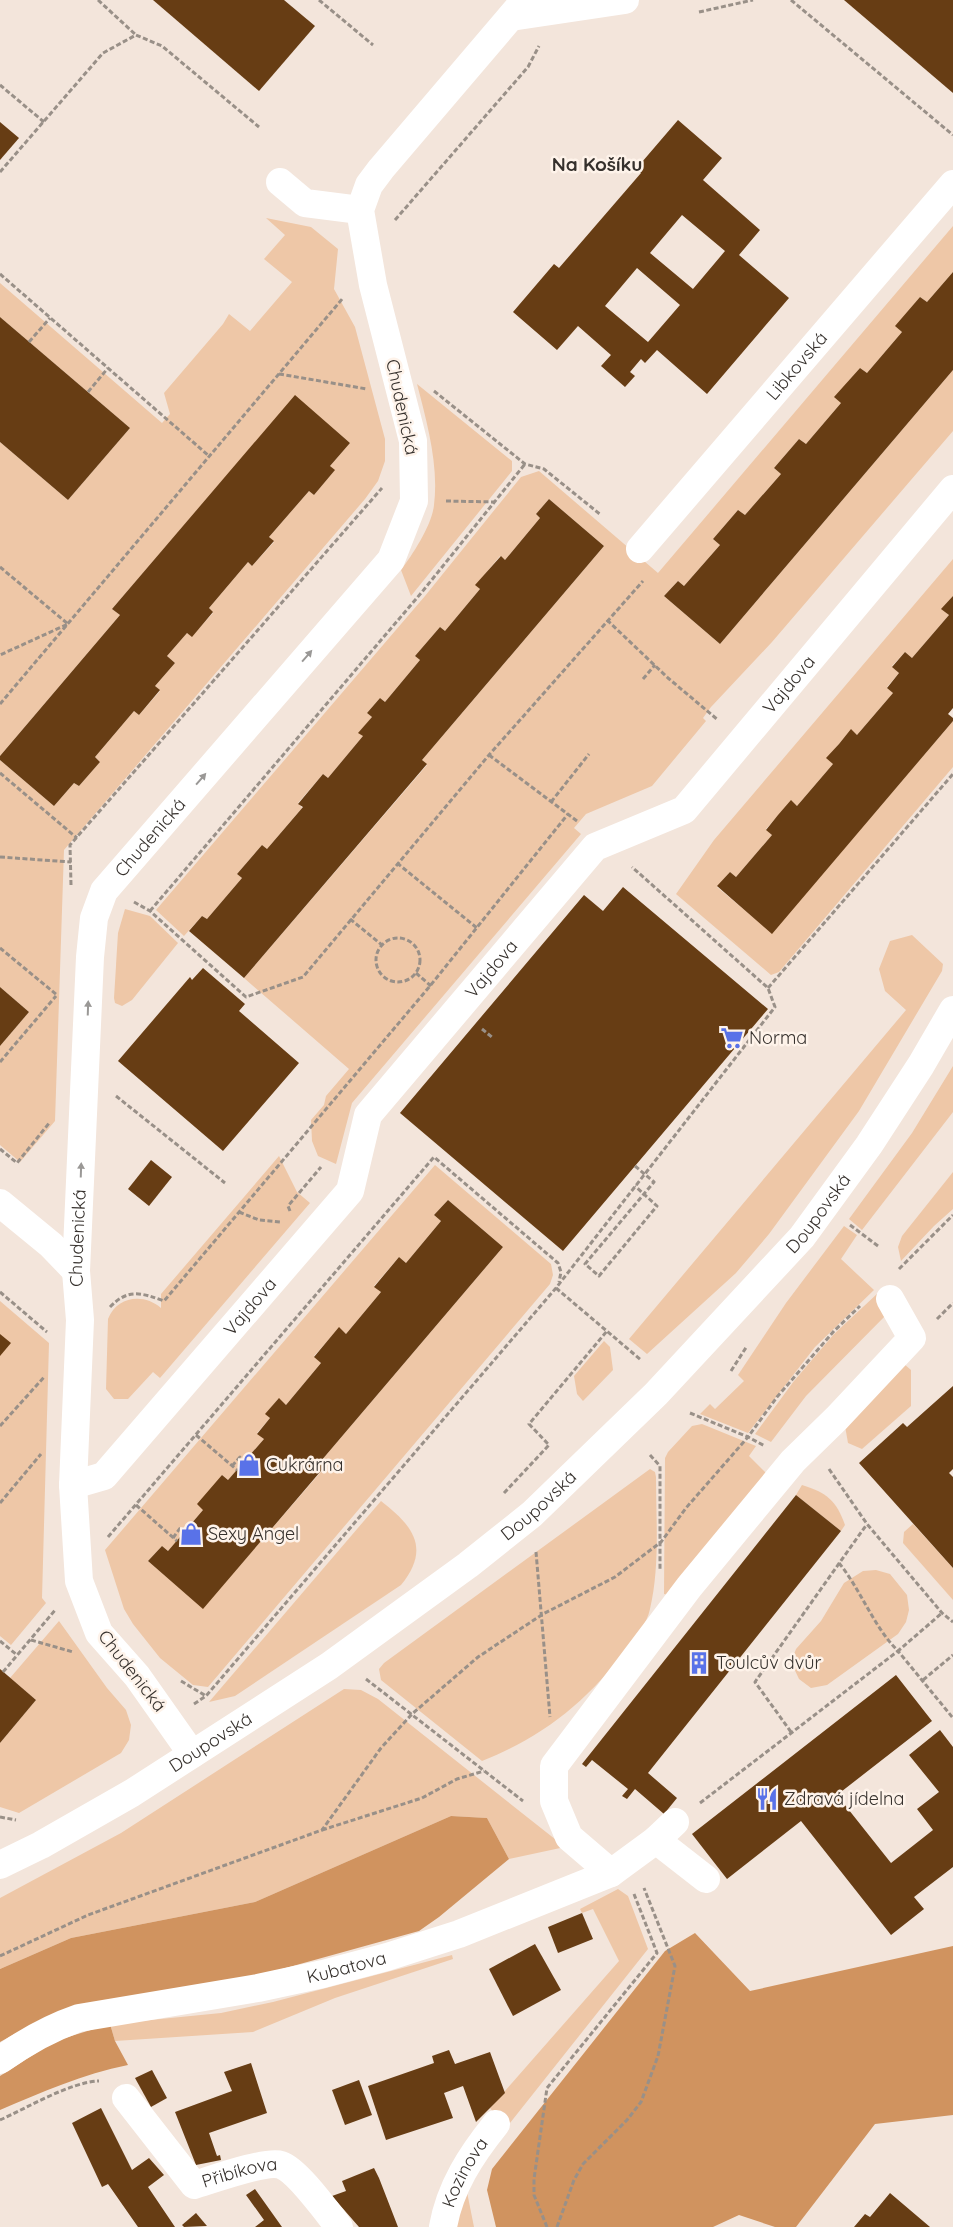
<svg xmlns="http://www.w3.org/2000/svg" width="953" height="2227" font-family="Quicksand,sans-serif">
<style>
.green{fill:#eec7a7;fill-rule:evenodd}
.forest{fill:#d0935f}
.building{fill:#673d14;fill-rule:evenodd}
.lines{fill:none;stroke-linecap:round;stroke-linejoin:round}
.path{stroke:#999088;stroke-width:3;stroke-dasharray:5 2.5;stroke-linecap:butt}
.minor{stroke:#fff;stroke-width:28}
.oneway{fill:#9a9896}
.labels{text-anchor:middle;stroke-width:5;stroke-linejoin:round;paint-order:stroke}
.street-label{font-size:18px;fill:#36312d;stroke:#fef3ea}
.poi-label{font-size:18px;fill:#36312d;stroke:#fef3ea;text-anchor:start}
.neighbourhood-label{font-size:19px;font-weight:bold;fill:#36312d;stroke:#fef3ea}
</style>
<rect width="100%" height="100%" fill="#f3e5db"/>
<g class="green">
<polygon points="266,218 311,227 338,249 334,289 355,327 385,439 385,461 378,481 365,499 64,850 55,1121 20,1162 0,1145 0,1046 29,1012 0,987 0,760 54,806 74,783 79,786 100,762 95,757 134,711 139,715 160,691 155,686 175,663 167,656 187,633 192,636 213,613 209,608 248,562 252,566 274,542 269,537 309,491 314,495 334,471 330,466 350,443 295,396 112,609 120,615 0,756 0,442 68,500 130,428 0,317 0,283 162,423 170,414 164,393 223,324 229,314 250,331 292,282 264,259 285,235"/>
<polygon points="953,226 953,272 927,302 920,297 896,326 902,332 867,373 860,368 847,383 841,403 806,444 799,439 774,468 781,474 745,515 738,510 713,539 720,545 684,586 678,581 664,596 720,644 953,370 953,431 772,642 711,707 703,718 706,721 652,786 586,814 574,828 581,834 352,1103 336,1164 318,1156 312,1141 311,1120 324,1105 326,1096 349,1069 244,978 427,765 422,760 604,546 549,499 536,514 540,518 505,560 500,556 476,585 480,589 445,631 440,627 415,656 420,660 385,702 380,698 367,713 372,717 359,733 363,736 328,778 323,774 298,803 302,808 267,849 262,845 237,874 242,878 207,919 202,916 184,936 156,910 425,596 521,477 539,471 658,573"/>
<path d="M417 384 512 461V471L411 596 401 570C413 554 432 525 434 505 439 465 427 423 417 384Z"/>
<polygon points="953,559 953,596 942,609 949,615 912,658 905,652 892,666 899,673 887,687 893,693 857,735 851,730 827,758 833,764 797,806 791,801 766,829 772,835 736,877 730,872 717,887 772,933 953,721 953,767 779,972 771,975 676,894 714,840"/>
<polygon points="125,909 150,916 178,943 132,1000 122,1006 115,1003 114,998 118,933"/>
<polygon points="912,935 943,964 942,971 859,1111 769,1234 736,1273 647,1354 629,1339 906,1010 885,991 879,969 890,941"/>
<polygon points="953,1066 953,1112 862,1230 849,1219 912,1133"/>
<path d="M279 1156 297 1192 310 1203 160 1378 153 1372 128 1399H114L106 1389 108 1319C117 1296 144 1293 161 1308V1294Z"/>
<path d="M435 1165 551 1264 553 1275 550 1284 208 1687 193 1685 160 1658 133 1624 124 1609 105 1550ZM448 1200 503 1247 321 1461 326 1466 203 1608 148 1561 162 1546 168 1551 203 1510 222 1475 228 1480 264 1439 257 1433 270 1418 266 1414 278 1399 286 1405 321 1363 314 1356 339 1328 346 1334 381 1292 374 1286 399 1257 406 1263 441 1221 434 1215Z"/>
<polygon points="953,1172 953,1209 934,1226 901,1261 898,1247 902,1236"/>
<polygon points="844,1226 857,1235 841,1259 874,1290 815,1347 748,1433 700,1414 710,1404 715,1409 744,1381 738,1375 786,1303"/>
<polygon points="878,1293 890,1311 806,1396 771,1442 755,1434 794,1381 834,1334"/>
<polygon points="0,1301 49,1343 42,1598 46,1603 11,1645 0,1636"/>
<polygon points="604,1341 610,1347 613,1370 583,1401 577,1394 574,1376"/>
<polygon points="904,1364 911,1370 911,1406 862,1449 848,1443 845,1426"/>
<polygon points="702,1424 756,1446 749,1456 766,1473 669,1595 664,1594 665,1458 668,1452 692,1426"/>
<path d="M650 1469 655 1472 656 1477C656 1521 660 1566 650 1609 647 1624 636 1636 627 1648 587 1702 544 1736 482 1761L381 1680 379 1669 384 1663Z"/>
<path d="M802 1485C827 1493 836 1500 845 1525L841 1531 796 1495Z"/>
<path d="M381 1501C413 1526 431 1548 401 1585L235 1696 209 1702Z"/>
<polygon points="913,1524 953,1568 953,1600 903,1543 904,1532"/>
<polygon points="876,1570 890,1574 907,1595 909,1610 906,1622 898,1634 827,1685 811,1688 799,1679 791,1662 796,1649 821,1621 844,1583 863,1571"/>
<polygon points="59,1621 107,1688 126,1710 131,1725 129,1740 121,1753 19,1813 0,1807 0,1743 36,1700 10,1678"/>
<polygon points="344,1689 361,1690 378,1699 565,1847 509,1859 487,1818 451,1816 255,1902 71,1938 0,1969 0,1898 121,1833"/>
<polygon points="618,1889 628,1896 648,1949 506,2128 490,2108 619,1961 593,1909 582,1913 580,1909"/>
<polygon points="452,1955 453,1959 335,1998 253,2032 115,2041 110,2024 221,2013 273,2002"/>
<polygon points="466,2187 474,2227 456,2227"/>
</g>
<g class="forest">
<polygon points="451,1816 487,1818 509,1859 439,1917 419,1931 264,1974 37,2022 0,2042 0,1969 71,1938 255,1902"/>
<polygon points="695,1933 750,1991 953,1946 953,2115 875,2124 796,2227 775,2227 739,2215 713,2227 496,2227 487,2190 492,2169 665,1951"/>
<path d="M110 2024 115 2041 128 2065C83 2074 42 2092 0 2110V2076L55 2041Z"/>
</g>
<g class="building">
<polygon points="153,0 284,0 315,26 259,91"/>
<polygon points="844,0 953,0 953,93"/>
<path d="M678 120 722 158 703 180 760 230 739 255 789 298 707 394 657 350 645 363 641 359 630 372 635 376 625 387 601 366 611 355 578 326 557 350 513 312 554 264 559 268 641 173 636 169ZM682 215 725 251 693 289 650 253ZM637 268 680 305 648 342 605 306Z"/>
<polygon points="0,122 19,138 0,160"/>
<polygon points="953,272 953,370 720,644 664,596 678,581 684,586 720,545 713,539 738,510 745,515 781,474 774,468 799,439 806,444 841,403 834,397 860,368 867,373 902,332 895,326 920,297 927,302"/>
<polygon points="0,317 130,428 68,500 0,442"/>
<polygon points="295,395 350,443 330,466 335,470 314,495 309,491 269,537 274,541 252,566 248,562 209,608 213,612 192,637 187,633 167,656 175,663 155,686 160,690 139,715 134,711 95,757 100,762 79,786 74,783 54,806 0,760 0,756 120,615 112,609"/>
<polygon points="549,499 604,546 422,760 427,764 244,978 189,931 202,916 207,919 242,878 237,874 262,845 267,849 303,807 298,804 323,774 328,778 363,736 358,733 372,717 367,713 380,698 385,702 420,660 415,656 440,627 445,631 480,589 475,585 501,556 505,560 540,518 536,514"/>
<polygon points="953,596 953,708 948,714 953,718 953,721 772,934 717,886 730,872 736,877 772,835 766,830 778,815 791,800 797,806 833,764 826,758 839,744 851,729 857,735 893,693 887,688 899,673 892,667 905,652 912,658 949,615 941,609"/>
<polygon points="623,887 768,1009 563,1251 400,1113 584,895 603,911"/>
<polygon points="203,968 245,1004 239,1011 299,1063 223,1151 118,1061 190,977 192,980"/>
<polygon points="0,987 29,1012 0,1046"/>
<polygon points="151,1160 172,1177 149,1206 128,1189"/>
<polygon points="448,1200 503,1247 321,1461 326,1465 203,1609 148,1561 162,1546 168,1551 203,1510 197,1504 222,1475 228,1480 264,1439 257,1434 270,1418 265,1414 279,1398 286,1405 321,1363 314,1357 339,1327 346,1334 381,1292 374,1287 399,1257 406,1263 441,1221 434,1215"/>
<polygon points="0,1334 11,1343 0,1356"/>
<polygon points="953,1386 953,1469 949,1473 953,1477 953,1568 859,1463 903,1423 907,1427"/>
<polygon points="796,1495 841,1531 648,1773 677,1798 664,1814 635,1789 627,1799 622,1796 628,1789 592,1760 586,1767 582,1764"/>
<polygon points="0,1669 36,1700 0,1743"/>
<polygon points="896,1675 932,1721 837,1795 891,1863 933,1830 917,1809 939,1792 909,1755 940,1730 953,1747 953,1867 914,1897 924,1909 891,1935 801,1821 727,1879 692,1834"/>
<polygon points="582,1913 593,1939 558,1953 548,1927"/>
<polygon points="535,1944 561,1990 513,2016 489,1969"/>
<polygon points="449,2050 455,2064 490,2052 505,2093 476,2122 463,2086 444,2093 453,2118 386,2140 368,2086 434,2063 432,2056"/>
<polygon points="251,2063 267,2113 209,2133 217,2156 220,2155 221,2160 196,2165 175,2112 232,2091 224,2072"/>
<polygon points="152,2070 167,2098 151,2107 135,2078"/>
<polygon points="359,2080 372,2115 345,2125 332,2090"/>
<polygon points="101,2108 132,2170 149,2158 164,2175 148,2187 175,2227 138,2227 108,2184 102,2187 72,2123"/>
<polygon points="374,2168 379,2178 398,2227 359,2227 332,2196 346,2191 342,2181"/>
<polygon points="255,2189 282,2227 255,2227 264,2220 246,2195"/>
<polygon points="890,2193 930,2227 854,2227 865,2214 870,2217"/>
<polygon points="196,2213 207,2226 184,2227 182,2225"/>
</g>
<g class="lines">
<g class="path">
<polyline points="98,0 136,35"/>
<polyline points="319,0 373,45"/>
<polyline points="791,0 953,135"/>
<polyline points="699,12 753,0"/>
<polyline points="0,85 44,122"/>
<polyline points="0,172 103,53 136,35 162,46 259,127"/>
<polyline points="395,220 528,67 539,46"/>
<polyline points="0,274 209,456"/>
<polyline points="29,342 50,318"/>
<polyline points="279,374 367,389"/>
<polyline points="434,391 525,464 544,469 601,515"/>
<polyline points="88,392 108,368"/>
<polyline points="446,501 495,502"/>
<polyline points="0,567 68,624 0,655"/>
<polyline points="607,620 668,678 718,720"/>
<polyline points="643,679 655,665"/>
<polyline points="0,704 343,298"/>
<polyline points="489,755 577,821"/>
<polyline points="0,773 77,838"/>
<polyline points="551,802 589,754"/>
<polyline points="0,857 71,862"/>
<polyline points="397,863 477,928"/>
<polyline points="71,885 70,845 382,488"/>
<polyline points="134,902 150,911 246,997 303,977 489,755 643,581"/>
<polyline points="150,911 422,592 525,464"/>
<polyline points="350,919 382,945"/>
<circle cx="398" cy="960" r="22"/>
<polyline points="0,948 57,995"/>
<polyline points="416,973 431,986"/>
<polyline points="768,988 953,774"/>
<polyline points="482,1029 493,1038"/>
<polyline points="0,1062 56,996"/>
<polyline points="116,1096 225,1183"/>
<polyline points="0,1149 17,1163 50,1122"/>
<polyline points="635,1166 654,1182 585,1264 599,1276 657,1206 635,1186"/>
<polyline points="290,1211 288,1206 321,1167"/>
<polyline points="239,1212 259,1220 281,1222"/>
<polyline points="850,1225 878,1246"/>
<polyline points="899,1269 953,1215"/>
<polyline points="556,1288 641,1360"/>
<polyline points="0,1292 47,1332"/>
<path d="M110 1307C128 1288 142 1293 164 1301L430 986 568 814"/>
<polyline points="937,1319 953,1303"/>
<polyline points="731,1371 747,1346"/>
<polyline points="690,1413 748,1437 765,1446"/>
<polyline points="0,1426 45,1376"/>
<polyline points="196,1435 237,1470"/>
<polyline points="650,1455 660,1466 660,1571"/>
<polyline points="232,1466 240,1457 244,1462"/>
<polyline points="829,1469 867,1524 942,1613 953,1622"/>
<polyline points="504,1493 549,1445 529,1424 607,1331"/>
<polyline points="0,1503 41,1454"/>
<polyline points="136,1505 177,1541"/>
<polyline points="108,1537 434,1157 558,1263 561,1272 559,1282"/>
<polyline points="173,1538 181,1527 185,1531"/>
<polyline points="536,1552 550,1717"/>
<path d="M839 1563C861 1590 873 1626 898 1651L942 1613"/>
<polyline points="31,1640 73,1652"/>
<polyline points="0,1641 17,1655"/>
<polyline points="3,1672 56,1609"/>
<polyline points="366,1679 523,1801"/>
<polyline points="923,1680 953,1655"/>
<polyline points="181,1681 206,1696"/>
<polyline points="194,1704 206,1696 556,1288 775,1007 768,988 632,867"/>
<polyline points="791,1732 755,1682 867,1524"/>
<polyline points="700,1803 898,1651 953,1718"/>
<polyline points="0,1817 16,1820"/>
<polyline points="322,1830 422,1798 457,1779 484,1771"/>
<polyline points="0,1956 88,1915 322,1830 381,1748 412,1714 478,1657 543,1614 615,1577 661,1542 686,1508 748,1437 777,1397 834,1331 860,1306"/>
<path d="M0 2120C27 2108 70 2082 99 2081"/>
<polyline points="547,2227 534,2195 534,2179 547,2088 657,1953 634,1894"/>
<polyline points="557,2227 574,2180 583,2164 627,2120 641,2102 658,2056 675,1966 644,1888"/>
</g>
<g class="minor">
<polyline points="511,17 625,0"/>
<polyline points="280,182 305,203 360,210"/>
<path id="s1" d="M640 549 953 184"/>
<polyline points="0,1203 51,1245 76,1271"/>
<path id="s2" d="M73 1485 104 1476 350 1191 368 1115 595 847 684 810 953 489"/>
<path id="s3" d="M192 1754 137 1676 99 1633 79 1581 73 1485 80 1320 76 1271 90 957 94 918 104 891 391 560 414 501 413 441 373 285 360 210 369 185 381 169 525 0"/>
<polyline points="656,1840 706,1879"/>
<path id="s4" d="M0 1865 41 1845 132 1793 329 1666 468 1565 532 1514 656 1394 802 1237 869 1145 921 1065 953 1010"/>
<polyline points="611,1873 569,1837 554,1801 554,1766 689,1587 793,1461 837,1418 912,1338 890,1299"/>
<path id="s5" d="M0 2060C25 2042 50 2028 79 2018L258 1988 323 1974 387 1957 459 1934 611 1873 656 1840 675 1822"/>
<path id="s6" d="M126 2098 194 2185C211 2180 266 2160 281 2165 297 2170 327 2212 339 2227"/>
<path id="s7" d="M443 2227C450 2187 471 2155 496 2124"/>
</g>
</g>
<defs><path id="oneway-solid" d="M-6-.8H1V-3.2L6.5 0L1 3.2V.8H-6Z" transform="scale(1.25)"/></defs>
<g class="oneway">
<use href="#oneway-solid" transform="translate(307 656) rotate(-49)"/>
<use href="#oneway-solid" transform="translate(201 779) rotate(-49)"/>
<use href="#oneway-solid" transform="translate(88 1008) rotate(-88)"/>
<use href="#oneway-solid" transform="translate(81 1170) rotate(-88)"/>
</g>
<defs>
<symbol id="supermarket-bare" viewBox="-9 -9 18 18"><path d="M-6-5.5h2.5l.6 2H6L4.5 2H-2.5L-4.4-4H-6ZM-1.5 3.2a1.3 1.3 0 1 0 .1 0ZM3 3.2a1.3 1.3 0 1 0 .1 0Z" fill="#5972e8" stroke="#fef3ea" stroke-width="2.5" paint-order="stroke"/></symbol>
<symbol id="shop-bare" viewBox="-9 -9 18 18"><path d="M-5-2.5h2.3a2.7 3.5 0 0 1 5.4 0H5L5.5 6h-11ZM-1.5-2.5h3a1.5 2.3 0 0 0-3 0Z" fill="#5972e8" stroke="#fef3ea" stroke-width="2.5" paint-order="stroke"/></symbol>
<symbol id="building-bare" viewBox="-9 -9 18 18"><path d="M-4-6H4V6H1V3H-1V6H-4ZM-2.5-4.3h1.7v1.8h-1.7ZM.8-4.3h1.7v1.8H.8ZM-2.5-1h1.7V.8h-1.7ZM.8-1h1.7V.8H.8Z" fill="#5972e8" stroke="#fef3ea" stroke-width="2.5" paint-order="stroke"/></symbol>
<symbol id="restaurant-bare" viewBox="-9 -9 18 18"><path d="M-5-6h1v4h1v-4h1v4h1v-4h1v5L-1.5 .5V6h-2V.5L-5-1ZM5-6V6H3V1.5H1.5Q1.5-4 5-6Z" fill="#5972e8" stroke="#fef3ea" stroke-width="2.5" paint-order="stroke"/></symbol>
</defs>
<g fill-rule="evenodd">
<use href="#supermarket-bare" x="716" y="1022" width="32" height="32"/>
<use href="#shop-bare" x="233" y="1449" width="32" height="32"/>
<use href="#shop-bare" x="175" y="1518" width="32" height="32"/>
<use href="#building-bare" x="683" y="1647" width="32" height="32"/>
<use href="#restaurant-bare" x="751" y="1783" width="32" height="32"/>
</g>
<g class="labels">
<g class="street-label">
<text dy="6" stroke="none"><textPath href="#s1" startOffset="241">Libkovská</textPath></text>
<text transform="translate(402 407) rotate(78)" y="6">Chudenická</text>
<text dy="6" stroke="none"><textPath href="#s2" startOffset="1098">Vajdova</textPath></text>
<text dy="6" stroke="none"><textPath href="#s3" startOffset="972">Chudenická</textPath></text>
<text dy="6" stroke="none"><textPath href="#s2" startOffset="678">Vajdova</textPath></text>
<text dy="6" stroke="none"><textPath href="#s4" startOffset="1054">Doupovská</textPath></text>
<text dy="6" stroke="none"><textPath href="#s3" startOffset="552">Chudenická</textPath></text>
<text dy="6" stroke="none"><textPath href="#s2" startOffset="256">Vajdova</textPath></text>
<text dy="6" stroke="none"><textPath href="#s4" startOffset="649">Doupovská</textPath></text>
<text transform="translate(132 1671) rotate(52)" y="6">Chudenická</text>
<text dy="6" stroke="none"><textPath href="#s4" startOffset="244">Doupovská</textPath></text>
<text dy="6" stroke="none"><textPath href="#s5" startOffset="362">Kubatova</textPath></text>
<text dy="6" stroke="none"><textPath href="#s7" startOffset="59">Kozinova</textPath></text>
<text dy="6" stroke="none"><textPath href="#s6" startOffset="158">Přibíkova</textPath></text>
</g>
<g class="poi-label">
<text x="749" y="1044">Norma</text>
<text x="266" y="1471">Cukrárna</text>
<text x="208" y="1540">Sexy Angel</text>
<text x="716" y="1669">Toulcův dvůr</text>
<text x="784" y="1805">Zdravá jídelna</text>
</g>
<g class="neighbourhood-label">
<text x="597" y="171">Na Košíku</text>
</g>
</g>
</svg>
